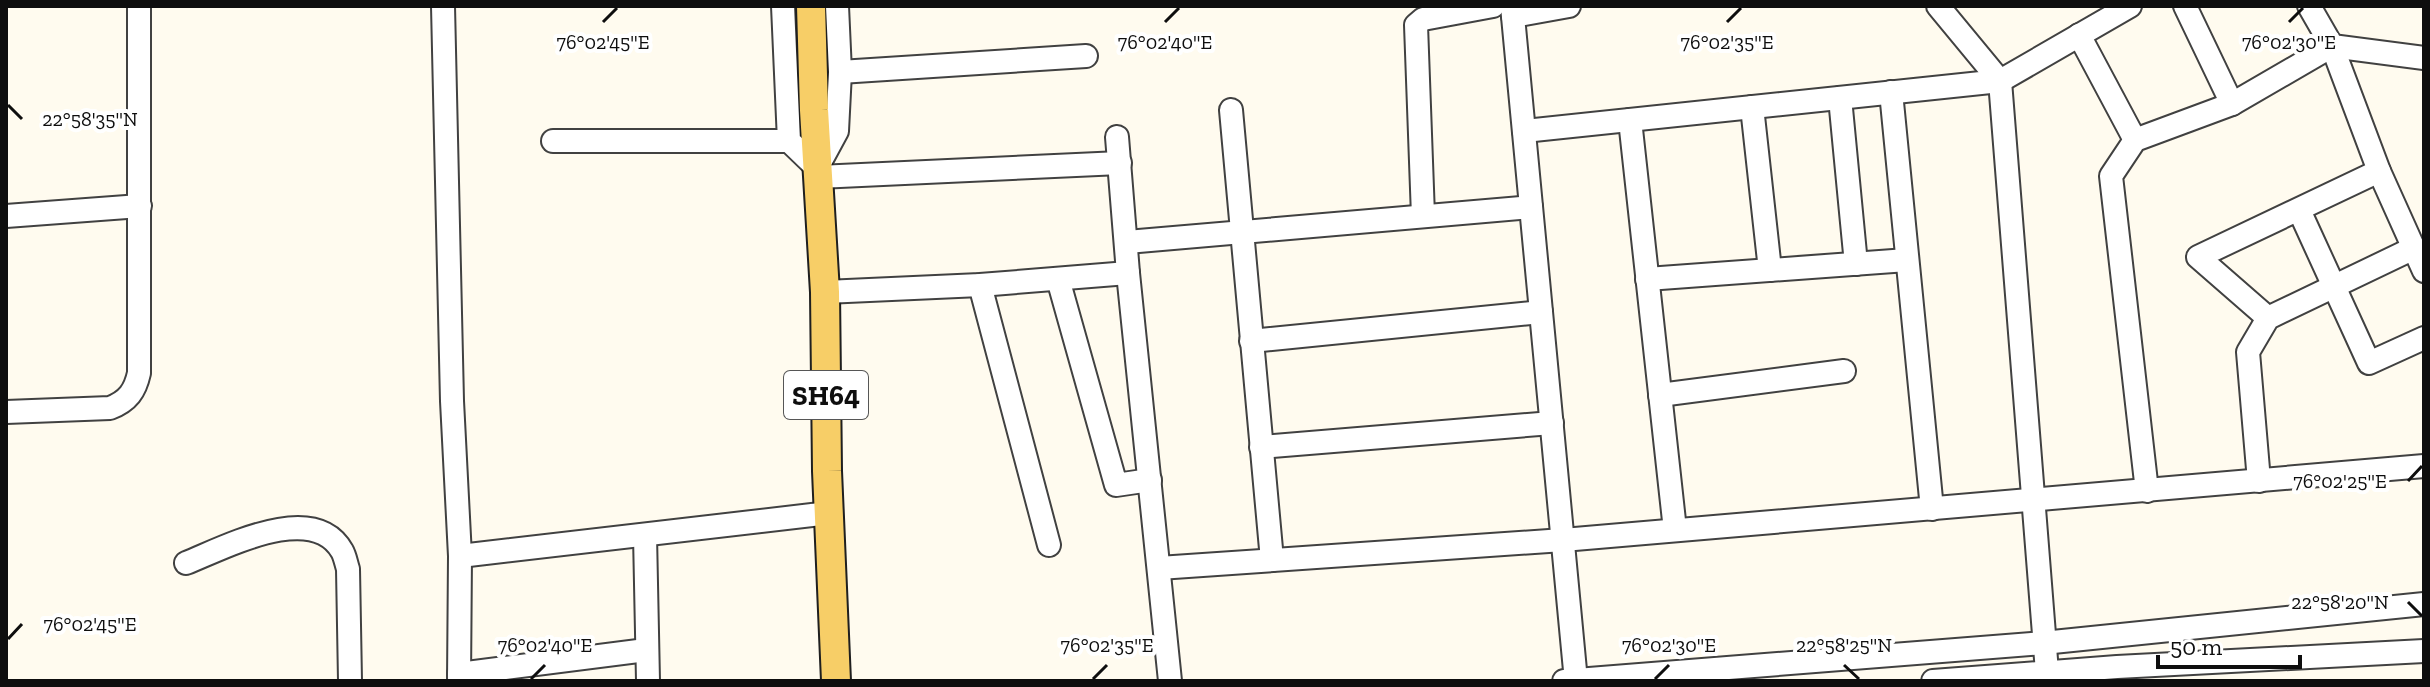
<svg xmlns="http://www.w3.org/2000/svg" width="2430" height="687" font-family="'Zilla Slab',serif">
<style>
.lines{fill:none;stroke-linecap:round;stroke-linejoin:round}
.minor-casing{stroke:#414141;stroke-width:26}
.major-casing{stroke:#1f1f1f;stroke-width:32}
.minor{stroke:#fff;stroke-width:22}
.major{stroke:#f7ce67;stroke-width:28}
.ticks{fill:none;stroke:#0e0e0e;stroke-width:3}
.labels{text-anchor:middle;stroke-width:8;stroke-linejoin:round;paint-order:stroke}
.shield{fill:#fff;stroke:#565656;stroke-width:2}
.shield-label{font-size:28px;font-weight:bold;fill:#0e0e0e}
.ticks-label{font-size:20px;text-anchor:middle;fill:#0e0e0e;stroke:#fff;stroke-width:8;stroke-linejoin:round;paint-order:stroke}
</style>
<rect width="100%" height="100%" fill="#fffbef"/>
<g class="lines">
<defs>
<g id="minor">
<polyline points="443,6 452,401 460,556 459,681"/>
<polyline points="783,6 789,141 817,168 837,131 840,72 837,6"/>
<polyline points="1512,6 1576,681"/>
<polyline points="1938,6 2000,81 2047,672"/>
<polyline points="2185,6 2232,104"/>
<polyline points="2309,6 2332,46 2379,171 2424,271"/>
<polyline points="1513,16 1569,6"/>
<polyline points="2079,35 2135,140"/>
<polyline points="840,72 1086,56"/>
<polyline points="1891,92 1932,509"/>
<polyline points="1840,98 1856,264"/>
<polyline points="1752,107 1770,270"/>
<polyline points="1231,110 1272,560"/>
<polyline points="1630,120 1675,530"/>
<polyline points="1524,131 2000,81 2130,6"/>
<polyline points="1117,137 1128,273 1170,681"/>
<polyline points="553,141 789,141"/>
<polyline points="818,177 1120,163"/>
<polyline points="2299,210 2369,363 2424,338"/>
<polyline points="6,216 140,206"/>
<polyline points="1423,216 1416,25 1423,19 1493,6"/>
<polyline points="1127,242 1531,207"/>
<polyline points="1058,279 1116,485 1150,480"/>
<polyline points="1647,279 1907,260"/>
<polyline points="980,285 1049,545"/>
<polyline points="825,292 980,285 1128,273"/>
<polyline points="2268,318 2198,257 2379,171"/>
<polyline points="1251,341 1541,312"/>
<polyline points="1660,395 1844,371"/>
<path d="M6 412 110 408C128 401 135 391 139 373V6"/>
<polyline points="1261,447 1552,423"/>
<polyline points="2259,481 2248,352 2268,318 2414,248"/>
<polyline points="2147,491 2111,176 2135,140 2232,104 2332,46 2424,58"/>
<polyline points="645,535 648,681"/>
<polyline points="460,556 829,513"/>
<path d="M186 563C224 548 313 500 342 551 345 556 346 563 348 569L350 681"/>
<polyline points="1159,568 1563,540 2424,466"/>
<polyline points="459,674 646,650"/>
<polyline points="1564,681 2043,643 2424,604"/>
<polyline points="1933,681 2117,667 2424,651"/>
</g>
<polyline id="major" points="811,6 814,110 825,292 827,471 836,681"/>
</defs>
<use href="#minor" class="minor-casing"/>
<use href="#major" class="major-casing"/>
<use href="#minor" class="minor"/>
<use href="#major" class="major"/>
</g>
<path class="ticks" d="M603 22 617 8M1165 22 1179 8M1727 22 1741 8M2289 22 2303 8M8 105 22 119M2408 481 2422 466M2408 602 2422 616M8 639 22 624M1844 665 1859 679M531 679 545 665M1093 679 1107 665M1655 679 1669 665"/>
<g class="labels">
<rect class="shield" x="784" y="371" width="84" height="48" rx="6"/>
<g class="shield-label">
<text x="826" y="405">SH64</text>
</g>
</g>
<g class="ticks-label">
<text x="1165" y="49">76°02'40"E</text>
<text x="603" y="49">76°02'45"E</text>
<text x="1727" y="49">76°02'35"E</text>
<text x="2289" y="49">76°02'30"E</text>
<text x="90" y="126">22°58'35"N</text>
<text x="2340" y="488">76°02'25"E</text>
<text x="2340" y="609">22°58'20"N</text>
<text x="90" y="631">76°02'45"E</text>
<text x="545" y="652">76°02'40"E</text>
<text x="1107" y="652">76°02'35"E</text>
<text x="1669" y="652">76°02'30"E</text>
<text x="1844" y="652">22°58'25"N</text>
</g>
<rect width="2430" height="687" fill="none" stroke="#0e0e0e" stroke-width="16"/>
<path d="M2158 655v12h142v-12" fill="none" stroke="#0e0e0e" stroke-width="4"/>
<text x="2170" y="655" font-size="24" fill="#0e0e0e" stroke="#ffffff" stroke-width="6" paint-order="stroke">50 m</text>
</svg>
